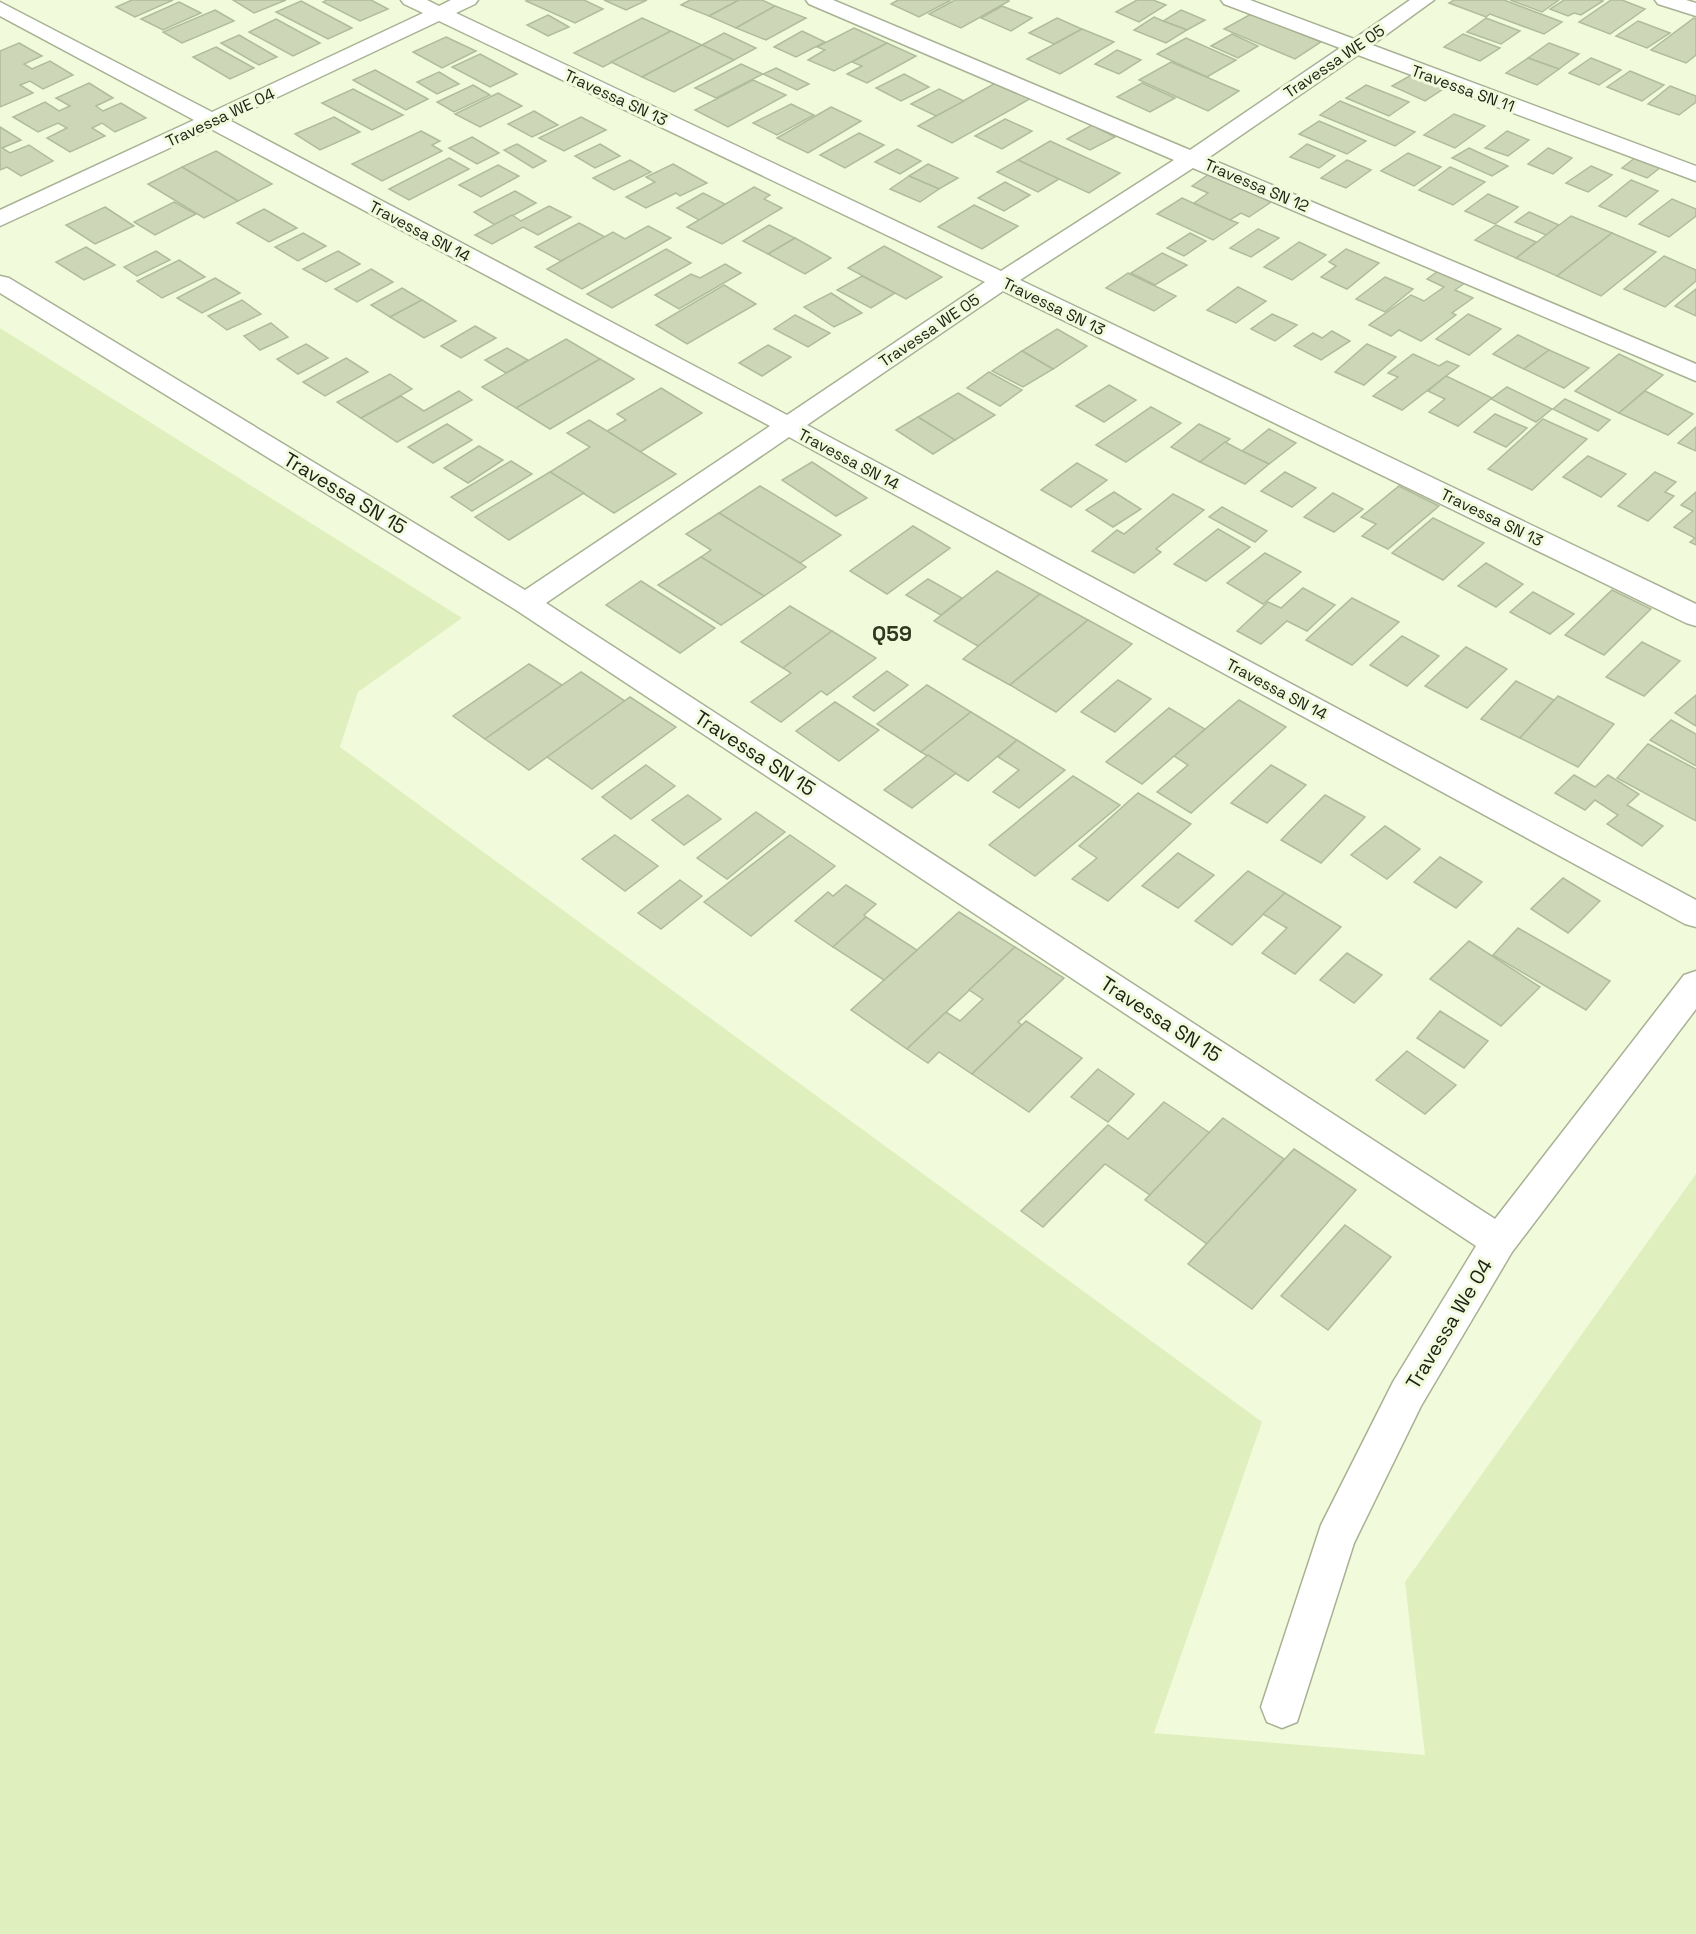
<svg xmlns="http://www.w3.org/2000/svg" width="1696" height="1934" font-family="'Space Grotesk',sans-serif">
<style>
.green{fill:#e0efbe}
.building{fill:#cdd7b8;stroke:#b1bb9d;stroke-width:1.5}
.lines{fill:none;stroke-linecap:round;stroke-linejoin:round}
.minor-casing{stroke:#a8b194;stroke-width:3}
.minor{fill:#fff;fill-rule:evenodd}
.labels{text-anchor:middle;stroke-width:6;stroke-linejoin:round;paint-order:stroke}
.far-street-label{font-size:16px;fill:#1d2015;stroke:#f1fbdc}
.street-label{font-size:20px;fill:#1d2015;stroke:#f1fbdc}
.neighbourhood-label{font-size:21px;font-weight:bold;fill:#31381f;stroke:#f1fbdc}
</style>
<rect width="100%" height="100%" fill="#f1fbdc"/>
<polygon class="green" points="0,328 462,618 358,692 340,747 1262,1422 1154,1733 1425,1755 1405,1582 1696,1174 1696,1934 0,1934"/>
<g class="building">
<polygon points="132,0 173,0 135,17 116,7"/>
<polygon points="233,0 286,0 254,13"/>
<polygon points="327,0 371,0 388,9 360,21 323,2"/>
<polygon points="528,0 584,0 603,9 575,23 526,1"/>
<polygon points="604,0 647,0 626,10"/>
<polygon points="690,0 739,0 709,16 681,5"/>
<polygon points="739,0 762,0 775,6 736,28 709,16"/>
<polygon points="898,0 951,0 919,17 891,4"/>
<polygon points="955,0 1007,0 1009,1 961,28 929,14"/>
<polygon points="1137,0 1153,0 1166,5 1139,22 1116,12"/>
<polygon points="1454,0 1504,0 1562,22 1544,34 1490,14 1486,17 1449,3"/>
<polygon points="1510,0 1559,0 1542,12"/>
<polygon points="1564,0 1600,0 1603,1 1581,15 1574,13 1568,16 1550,9"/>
<polygon points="1611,0 1622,0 1645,9 1610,34 1579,22"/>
<polygon points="301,1 352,28 328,39 276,12"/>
<polygon points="179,2 201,13 163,30 141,19"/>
<polygon points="775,6 806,18 766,40 736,28"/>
<polygon points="1002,6 1032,18 1011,31 981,18"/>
<polygon points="215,10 234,21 182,43 163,32"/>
<polygon points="1181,10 1205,20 1187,30 1163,21"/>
<polygon points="1251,14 1321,42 1295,59 1224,29"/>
<polygon points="548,15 569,27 548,36 527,25"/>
<polygon points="1154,17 1163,21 1187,30 1166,43 1134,30"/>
<polygon points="642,18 671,31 603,67 574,53"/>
<polygon points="1057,18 1082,29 1054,44 1029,33"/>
<polygon points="1486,18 1520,31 1501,44 1467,32"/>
<polygon points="1694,18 1696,19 1696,55 1686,63 1651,50"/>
<polygon points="276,19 320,43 293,56 249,32"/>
<polygon points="1638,21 1670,33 1647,48 1616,36"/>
<polygon points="854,28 887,43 834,71 808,60 825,50 817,47"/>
<polygon points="1082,29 1114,42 1060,74 1027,59"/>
<polygon points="671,31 702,45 642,77 611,62"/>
<polygon points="802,31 825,42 796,57 774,47"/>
<polygon points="724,33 756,48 734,60 702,45"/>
<polygon points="1232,34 1258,46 1238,58 1211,46"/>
<polygon points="1463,34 1500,48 1480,61 1444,47"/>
<polygon points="239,35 277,57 259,65 221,43"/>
<polygon points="446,37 476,51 442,68 413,52"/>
<polygon points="1186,38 1236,60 1207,77 1157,54"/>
<polygon points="19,43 42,56 24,64 32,69 50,61 73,75 43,89 30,81 20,85 33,93 0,107 0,51"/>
<polygon points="887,43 916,56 867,83 847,74 862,66 852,62"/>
<polygon points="1549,43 1579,54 1559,69 1528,58"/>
<polygon points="702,45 734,60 674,92 642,77"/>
<polygon points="216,47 254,68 230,79 193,57"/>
<polygon points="1117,50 1141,60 1119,74 1095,64"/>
<polygon points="480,54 517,74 490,87 452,67"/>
<polygon points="1528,58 1559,69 1537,85 1506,73"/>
<polygon points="1591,58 1621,70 1599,85 1569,73"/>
<polygon points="1171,62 1239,91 1208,111 1139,80"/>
<polygon points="741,64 763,74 716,98 695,88"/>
<polygon points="776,68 809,84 797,90 763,74"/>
<polygon points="375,70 428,99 406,110 353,80"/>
<polygon points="1630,71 1664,85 1642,101 1607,87"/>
<polygon points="439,72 459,84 437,94 417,82"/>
<polygon points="904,74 929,87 901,101 876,88"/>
<polygon points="1413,74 1445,88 1425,101 1392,86"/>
<polygon points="753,80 786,95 728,127 695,110"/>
<polygon points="999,81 1033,97 952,143 918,126"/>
<polygon points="89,83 113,98 96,106 103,111 121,103 146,118 115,132 102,123 92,128 105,136 70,152 47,138 67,128 58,123 38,132 13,117 45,102 59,111 70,106 56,98"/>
<polygon points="1142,83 1175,98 1150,112 1117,97"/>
<polygon points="473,85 490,95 454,112 437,102"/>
<polygon points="1366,85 1409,102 1389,116 1346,98"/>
<polygon points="1670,86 1696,96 1696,102 1679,115 1648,104"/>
<polygon points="353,89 403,115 372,130 322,103"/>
<polygon points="939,89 964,101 936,116 911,104"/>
<polygon points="498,93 522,106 480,127 455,114"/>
<polygon points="1340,101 1415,132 1395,146 1320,115"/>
<polygon points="791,104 814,115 777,135 753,123"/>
<polygon points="831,107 861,121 808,153 777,138"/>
<polygon points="534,111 558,125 532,137 508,124"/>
<polygon points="1454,114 1485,126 1455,148 1424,135"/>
<polygon points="334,117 360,132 320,150 295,134"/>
<polygon points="581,117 606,130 564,151 539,138"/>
<polygon points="1005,119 1032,131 1002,149 975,136"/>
<polygon points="1319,121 1366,141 1347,154 1299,134"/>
<polygon points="1092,125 1115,137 1090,150 1067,139"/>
<polygon points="0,127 21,140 2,148 10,153 29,145 53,161 21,176 7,167 0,170"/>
<polygon points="421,131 440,141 432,145 442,151 382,181 352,164"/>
<polygon points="1507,131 1529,140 1508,156 1485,148"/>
<polygon points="859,133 884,145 845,168 820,155"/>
<polygon points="472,137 499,153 477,164 449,148"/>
<polygon points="1050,141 1120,173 1089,193 1018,160"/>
<polygon points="517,144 546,161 533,168 504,150"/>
<polygon points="600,144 620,156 595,168 575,156"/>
<polygon points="1307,144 1335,156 1319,168 1290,157"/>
<polygon points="1469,148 1508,166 1492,176 1452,158"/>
<polygon points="1548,148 1572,158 1553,174 1528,164"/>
<polygon points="897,149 921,161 900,174 875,162"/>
<polygon points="216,151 272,184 238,201 182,167"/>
<polygon points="1408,153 1441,167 1414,186 1381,171"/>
<polygon points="1636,157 1661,167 1647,178 1622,168"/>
<polygon points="449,158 469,169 409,200 389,189"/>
<polygon points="630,160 651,172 614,190 593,178"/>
<polygon points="1018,160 1059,179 1038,192 997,172"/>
<polygon points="1347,160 1371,170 1346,188 1321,178"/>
<polygon points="673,164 707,183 680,196 676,193 646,208 626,197 655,182 646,177"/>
<polygon points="928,164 958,178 939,189 909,176"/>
<polygon points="498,165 519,176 481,197 459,185"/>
<polygon points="1591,166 1612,175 1588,192 1566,183"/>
<polygon points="182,167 238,201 204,218 148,184"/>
<polygon points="1450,167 1485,182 1453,205 1419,190"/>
<polygon points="1209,174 1271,202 1249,217 1241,213 1230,220 1194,203 1208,193 1192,186"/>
<polygon points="909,176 939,189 920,202 890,189"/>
<polygon points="1631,180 1658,191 1626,217 1599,206"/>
<polygon points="1005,182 1030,195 1004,211 978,198"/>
<polygon points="754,187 770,195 764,199 782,208 722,244 687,227"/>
<polygon points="515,191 536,203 495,225 474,212"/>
<polygon points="703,193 725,204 699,220 677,208"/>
<polygon points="1488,194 1518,207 1495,224 1465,211"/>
<polygon points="1182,198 1230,220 1238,223 1213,240 1157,214"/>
<polygon points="1672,199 1696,209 1696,216 1669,237 1639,224"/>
<polygon points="174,202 196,214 155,235 134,222"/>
<polygon points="974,205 1018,226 982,249 938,227"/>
<polygon points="549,206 571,217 538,235 523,227 492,244 475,235 512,215 521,221"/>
<polygon points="105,207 134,226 95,244 66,225"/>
<polygon points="264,209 297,228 269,242 237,223"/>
<polygon points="1529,212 1559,225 1546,235 1515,222"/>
<polygon points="1571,216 1612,233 1557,276 1516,258"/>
<polygon points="579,223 605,237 561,261 535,247"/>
<polygon points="769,225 795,238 768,254 743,241"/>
<polygon points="1496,225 1536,242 1516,258 1475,240"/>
<polygon points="648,226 671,238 582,289 547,269 613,232 625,239"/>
<polygon points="1258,229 1279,238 1251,257 1230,248"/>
<polygon points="303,233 326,246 298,261 275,247"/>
<polygon points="1190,233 1206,241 1184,256 1167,248"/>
<polygon points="1612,233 1656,252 1601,296 1557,276"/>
<polygon points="795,238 831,258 805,274 768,254"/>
<polygon points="1299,242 1326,255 1292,280 1264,267"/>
<polygon points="884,246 942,277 906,299 848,268"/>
<polygon points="86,247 115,265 84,280 56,262"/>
<polygon points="666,249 691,263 612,308 587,294"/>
<polygon points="1346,249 1379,263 1347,289 1321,277 1336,266 1329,262"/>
<polygon points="156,251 170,260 137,276 124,267"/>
<polygon points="338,251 360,264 326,282 303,269"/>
<polygon points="1162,253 1187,265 1155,285 1131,273"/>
<polygon points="1664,256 1696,270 1696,281 1665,307 1624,289"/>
<polygon points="179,260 205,277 162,298 137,281"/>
<polygon points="725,264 741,273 679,309 655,295 691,274 700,278"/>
<polygon points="371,269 393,282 357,302 335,289"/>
<polygon points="1438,271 1465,283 1455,290 1473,298 1452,313 1456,315 1421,341 1399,330 1391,336 1369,325 1411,295 1424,301 1444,287 1427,279"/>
<polygon points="1128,273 1176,296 1154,311 1106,288"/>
<polygon points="862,276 895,293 871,308 837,290"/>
<polygon points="1385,277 1413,289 1385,312 1356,299"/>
<polygon points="215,278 240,293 202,313 177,298"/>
<polygon points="724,285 756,304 687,344 656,325"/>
<polygon points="1238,287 1266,301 1236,323 1207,310"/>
<polygon points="402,288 422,300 390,317 371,305"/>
<polygon points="1696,289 1696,316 1675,306"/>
<polygon points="831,293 862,313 834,327 804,307"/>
<polygon points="242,300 261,314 227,330 208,316"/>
<polygon points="422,300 456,321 424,338 390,317"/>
<polygon points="1272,314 1297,325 1275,341 1251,329"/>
<polygon points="1468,314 1501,329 1469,355 1436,339"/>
<polygon points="795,315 830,333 808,347 774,329"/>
<polygon points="271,323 288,337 260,350 244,336"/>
<polygon points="475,326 496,338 461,358 441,346"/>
<polygon points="1057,329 1087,346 1053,369 1022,351"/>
<polygon points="1332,331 1350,341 1321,360 1294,346 1313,333 1322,338"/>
<polygon points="1518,335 1549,350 1524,369 1493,354"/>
<polygon points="566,339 600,359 516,408 482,387"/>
<polygon points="306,344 328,358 298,374 277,359"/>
<polygon points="1367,344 1396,357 1364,385 1335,372"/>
<polygon points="768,345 791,357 762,376 739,363"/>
<polygon points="507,348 528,360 506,373 485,360"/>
<polygon points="1549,350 1589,368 1564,388 1524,369"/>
<polygon points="1022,351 1053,369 1023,387 992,371"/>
<polygon points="1413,354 1439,366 1447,361 1459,366 1402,410 1373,396 1398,377 1388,373"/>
<polygon points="1619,354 1663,375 1619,413 1575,391"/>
<polygon points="346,358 368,372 325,396 303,382"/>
<polygon points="600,359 634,379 550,429 516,408"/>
<polygon points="989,372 1022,390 1000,406 967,388"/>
<polygon points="390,374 412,389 361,418 337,402"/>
<polygon points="1446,376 1492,398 1458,426 1429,412 1445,399 1428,391"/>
<polygon points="1109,385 1136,400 1104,422 1076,406"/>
<polygon points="1507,387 1552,409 1536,422 1491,399"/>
<polygon points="661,388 702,413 640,452 607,431 626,420 617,414"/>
<polygon points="459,391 472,400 397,442 361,418 401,396 424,411"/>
<polygon points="1645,391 1693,414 1668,435 1619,413"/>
<polygon points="958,393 995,415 955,440 918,417"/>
<polygon points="1565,399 1610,420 1598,431 1553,409"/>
<polygon points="1151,407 1181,423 1126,462 1096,445"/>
<polygon points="1495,414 1527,428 1506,447 1474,432"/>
<polygon points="918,417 955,440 933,454 896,430"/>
<polygon points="1543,419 1587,439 1532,490 1488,469"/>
<polygon points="589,420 607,431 676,474 614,513 550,472 590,447 567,433"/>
<polygon points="447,424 472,440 433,463 408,447"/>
<polygon points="1199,424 1230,439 1200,462 1171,447"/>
<polygon points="1696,427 1696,451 1678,443"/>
<polygon points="1269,429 1296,443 1269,464 1242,451"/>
<polygon points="1225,442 1242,451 1269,464 1245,484 1200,462"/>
<polygon points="479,446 503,460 468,483 444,468"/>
<polygon points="1588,456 1626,474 1601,497 1563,477"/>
<polygon points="511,461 532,474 472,511 451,497"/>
<polygon points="812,462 867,498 836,516 782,480"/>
<polygon points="1077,463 1107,480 1071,507 1041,490"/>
<polygon points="550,472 584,493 509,540 475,517"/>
<polygon points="1285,472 1316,488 1292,507 1261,491"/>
<polygon points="1655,472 1676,482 1665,492 1674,496 1648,521 1618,506"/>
<polygon points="760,486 841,535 800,563 719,513"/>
<polygon points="1399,486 1439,506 1388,549 1362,536 1376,524 1361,517"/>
<polygon points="1114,492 1141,509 1113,527 1086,510"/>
<polygon points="1696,492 1696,545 1690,542 1695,538 1674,527 1693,511 1681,505"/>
<polygon points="1333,493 1363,509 1334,532 1304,517"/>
<polygon points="1173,494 1204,510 1156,549 1161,552 1134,573 1092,551 1117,530 1124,534"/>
<polygon points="1222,507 1267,531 1255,542 1209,517"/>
<polygon points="719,513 800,563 806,567 764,596 701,557 711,550 686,534"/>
<polygon points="1433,518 1484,543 1443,580 1392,553"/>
<polygon points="913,526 950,548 887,594 850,571"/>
<polygon points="1218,529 1250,547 1206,581 1174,564"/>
<polygon points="1265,553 1301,572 1263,604 1227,583"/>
<polygon points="701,557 764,596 721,625 658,585"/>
<polygon points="1486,563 1523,584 1496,607 1458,586"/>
<polygon points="997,571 1040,594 978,646 934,621"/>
<polygon points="928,579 962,598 941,615 906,595"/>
<polygon points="641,581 715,628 680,653 606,605"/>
<polygon points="1303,588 1335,605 1307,631 1287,621 1261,644 1237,631 1268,602 1281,608"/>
<polygon points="1612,590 1651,609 1604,655 1565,635"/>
<polygon points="1533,592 1574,614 1550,634 1510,612"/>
<polygon points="1040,594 1088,620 1010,685 963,659"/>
<polygon points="1352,598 1399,622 1352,665 1306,640"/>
<polygon points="790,606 832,631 783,668 741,642"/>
<polygon points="1088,620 1132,644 1056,712 1010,685"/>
<polygon points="832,631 876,658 827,695 821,691 781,722 751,702 791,673 783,668"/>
<polygon points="1402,636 1439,656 1407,686 1370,665"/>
<polygon points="1642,642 1680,661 1644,696 1606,677"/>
<polygon points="1466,647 1507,669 1467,708 1425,686"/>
<polygon points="529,664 562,685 485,739 453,716"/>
<polygon points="887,671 908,685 874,711 853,697"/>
<polygon points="581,672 625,701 529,770 485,739"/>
<polygon points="1118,680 1151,699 1115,732 1081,712"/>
<polygon points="1516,681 1554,700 1520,738 1481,719"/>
<polygon points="927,685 971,712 921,752 877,724"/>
<polygon points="1696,695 1696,726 1675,713"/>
<polygon points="1558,696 1614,724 1578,767 1520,738"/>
<polygon points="630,697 676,727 592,789 547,757"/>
<polygon points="1239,700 1286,727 1191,813 1157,792 1188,765 1174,756"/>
<polygon points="835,702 879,730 839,761 796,731"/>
<polygon points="1169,708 1205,729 1142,784 1106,762"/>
<polygon points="971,712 1017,740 968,781 921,752"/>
<polygon points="1671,720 1696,734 1696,766 1650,740"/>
<polygon points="1017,740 1065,770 1019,808 993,792 1019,770 998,757"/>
<polygon points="1648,744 1696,769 1696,821 1617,778"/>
<polygon points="928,755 956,773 912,808 884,790"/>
<polygon points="646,765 675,786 631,819 602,797"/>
<polygon points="1271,765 1306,785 1267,823 1231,803"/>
<polygon points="1574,775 1595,787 1608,775 1639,794 1627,805 1663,826 1642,846 1607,824 1618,815 1595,800 1585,810 1555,793"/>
<polygon points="1073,776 1120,805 1035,876 989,845"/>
<polygon points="1138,793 1191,824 1108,901 1072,879 1097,858 1079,846"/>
<polygon points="688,795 721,819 684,845 652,820"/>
<polygon points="1325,795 1365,817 1321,863 1281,840"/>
<polygon points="756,812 785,832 727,879 697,858"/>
<polygon points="1385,826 1420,849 1387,879 1351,855"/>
<polygon points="615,835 658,866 625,891 582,859"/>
<polygon points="790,835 835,866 751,936 704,902"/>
<polygon points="1178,853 1214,875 1178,908 1142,886"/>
<polygon points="1440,857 1482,882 1456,908 1414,882"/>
<polygon points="1248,871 1285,893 1232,945 1195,921"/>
<polygon points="1563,878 1600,901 1568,933 1531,909"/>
<polygon points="680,880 702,896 661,929 638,913"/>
<polygon points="846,885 876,904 864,915 866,917 833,947 795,921 828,892 833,896"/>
<polygon points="1285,893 1341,927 1295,974 1262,953 1287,928 1263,914"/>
<polygon points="959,912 1015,947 907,1049 851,1010"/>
<polygon points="866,917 917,950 884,980 833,947"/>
<polygon points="1518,928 1610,981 1586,1010 1493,955"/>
<polygon points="1469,941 1540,987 1501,1026 1430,979"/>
<polygon points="1015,947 1064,978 1018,1022 1022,1025 972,1074 939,1052 928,1063 907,1049 946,1012 960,1021 983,999 969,990"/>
<polygon points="1347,953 1382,975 1354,1003 1320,980"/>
<polygon points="1440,1011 1488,1041 1464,1068 1417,1038"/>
<polygon points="1026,1021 1082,1058 1029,1112 972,1074"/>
<polygon points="1407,1051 1456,1085 1425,1114 1376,1080"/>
<polygon points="1098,1069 1134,1094 1108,1122 1071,1097"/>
<polygon points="1164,1102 1210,1133 1150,1195 1105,1164 1043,1227 1021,1211 1108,1125 1128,1139"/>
<polygon points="1223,1118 1284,1159 1207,1244 1145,1200"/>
<polygon points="1294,1149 1356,1190 1252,1309 1188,1264"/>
<polygon points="1345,1225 1391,1257 1328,1330 1281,1296"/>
</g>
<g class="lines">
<defs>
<g id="minor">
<path d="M401 0H427L439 6 451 0H478L475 4 456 13 1001 271 1174 160 809 4 806 0H833L1190 150 1340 48 1224 4 1221 0H1250L1354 39 1410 0H1434L1372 45 1696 166V181L1358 55 1208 158 1696 364V381L1193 168 1020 280 1696 604V626L1686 623 1003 291 807 425 1696 900V927L1685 924 789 437 546 603 1495 1219 1684 975 1696 971V1009L1512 1252 1421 1406 1354 1543 1297 1722 1282 1728 1267 1722 1261 1707 1321 1525 1393 1382 1476 1246 516 610 0 293V276L9 278 525 590 770 426 211 129 0 226V210L194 120 0 16V2L212 112 423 13 404 4ZM439 21 985 282 787 415 229 120Z"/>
<polygon points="1655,0 1686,0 1696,3 1696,16 1658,4"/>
</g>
</defs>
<use href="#minor" class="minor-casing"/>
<use href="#minor" class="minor"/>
</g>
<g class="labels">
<g class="far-street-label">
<text transform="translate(1334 61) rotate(-34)" y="6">Travessa WE 05</text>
<text transform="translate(1463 88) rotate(20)" y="6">Travessa SN 11</text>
<text transform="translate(616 97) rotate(25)" y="6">Travessa SN 13</text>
<text transform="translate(220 117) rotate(-25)" y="6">Travessa WE 04</text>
<text transform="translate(1257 185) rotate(23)" y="6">Travessa SN 12</text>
<text transform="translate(420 231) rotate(28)" y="6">Travessa SN 14</text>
<text transform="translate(1054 306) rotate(26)" y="6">Travessa SN 13</text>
<text transform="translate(929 330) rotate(-34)" y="6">Travessa WE 05</text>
<text transform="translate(849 459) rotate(28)" y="6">Travessa SN 14</text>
<text transform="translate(1492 517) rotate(26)" y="6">Travessa SN 13</text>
<text transform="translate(1277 689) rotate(28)" y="6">Travessa SN 14</text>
</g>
<g class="street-label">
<text transform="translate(345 493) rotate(31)" y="7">Travessa SN 15</text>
<text transform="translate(755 753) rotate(33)" y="7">Travessa SN 15</text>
<text transform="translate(1161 1019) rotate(33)" y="7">Travessa SN 15</text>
<text transform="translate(1449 1324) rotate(-59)" y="7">Travessa We 04</text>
</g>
<g class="neighbourhood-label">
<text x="892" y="641">Q59</text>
</g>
</g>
</svg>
